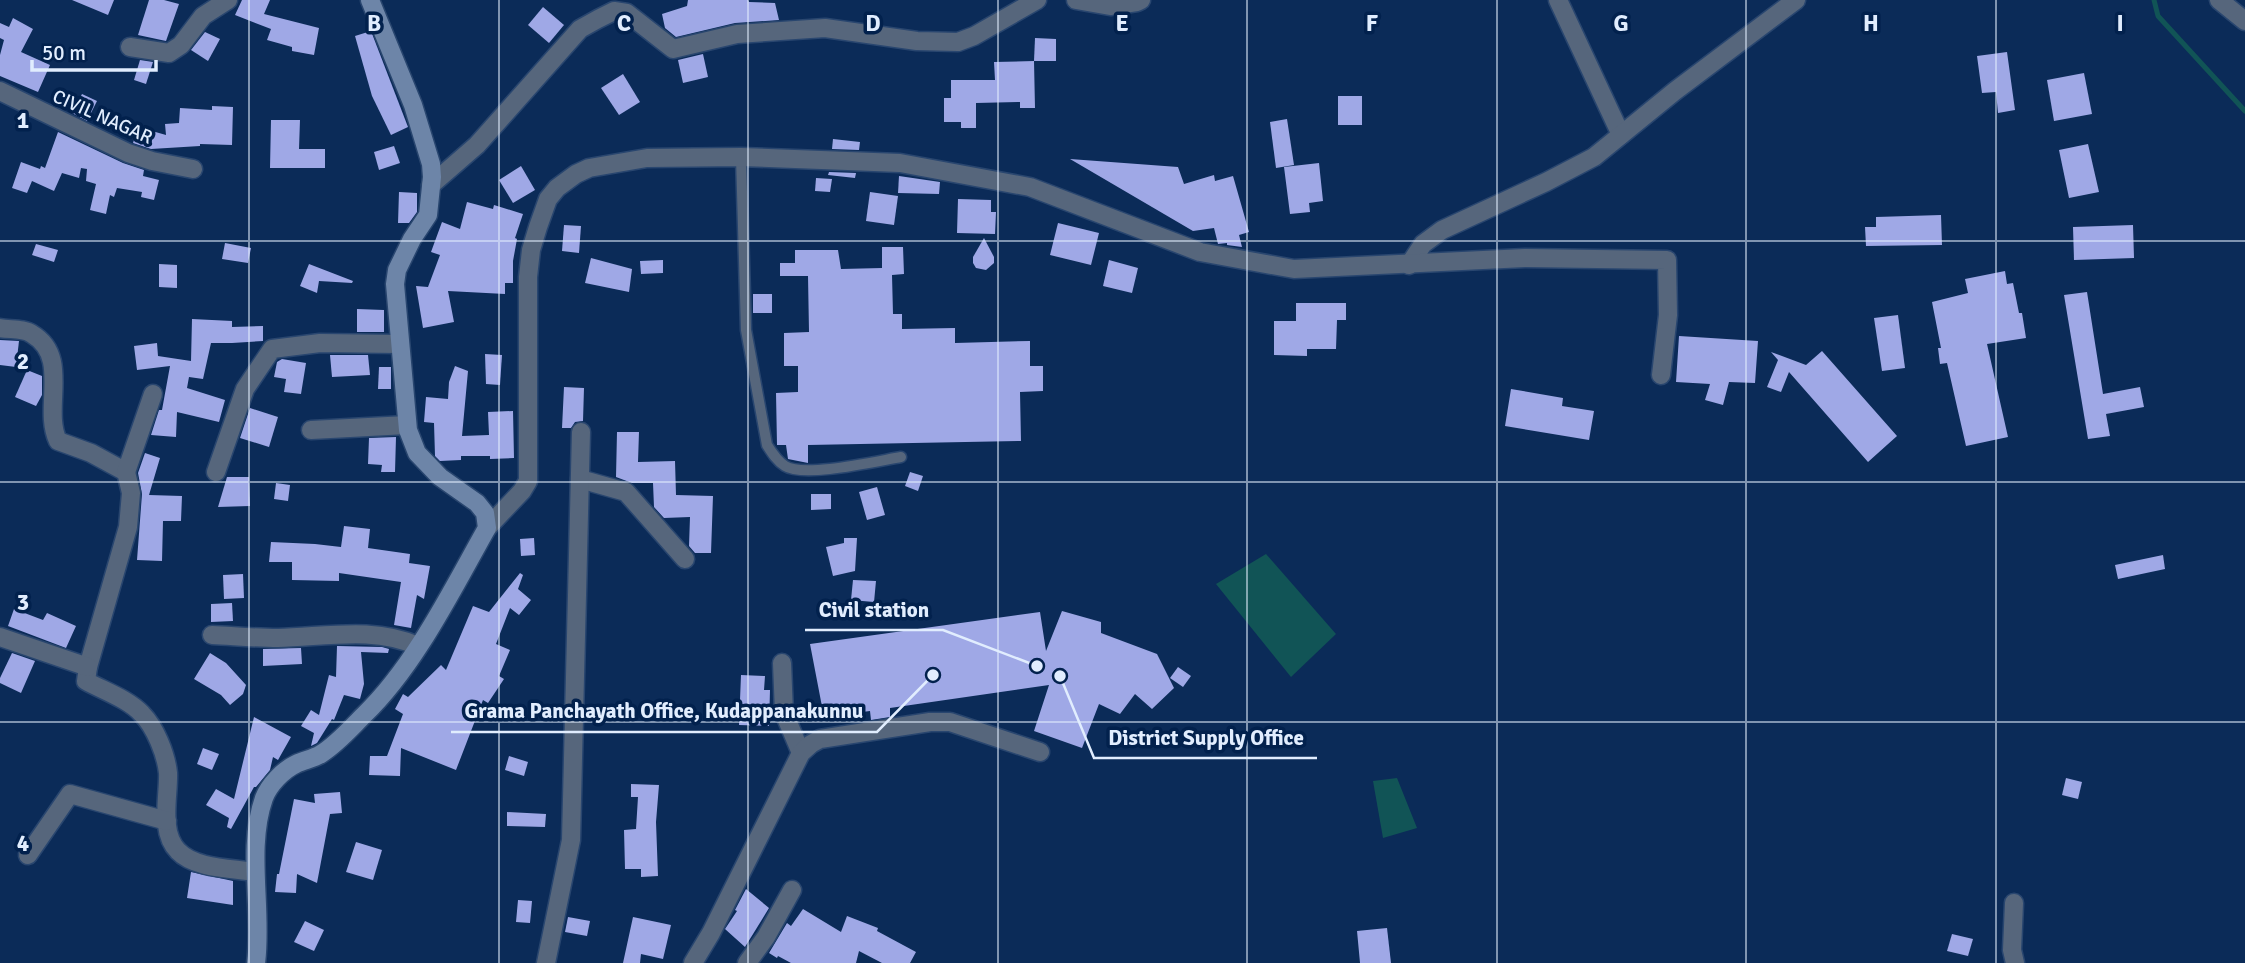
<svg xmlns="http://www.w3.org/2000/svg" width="2245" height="963" font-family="Signika,sans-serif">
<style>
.water{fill:#115456}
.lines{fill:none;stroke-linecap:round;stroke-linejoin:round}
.stream{stroke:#115456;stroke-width:5}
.building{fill:#9fa8e6}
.service-casing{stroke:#29466f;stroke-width:13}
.minor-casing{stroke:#29466f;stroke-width:21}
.tertiary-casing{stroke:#29466f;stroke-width:21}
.secondary-casing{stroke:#29466f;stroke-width:21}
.service{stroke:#56667c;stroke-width:10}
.minor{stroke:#56667c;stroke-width:18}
.tertiary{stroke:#56667c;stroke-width:18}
.secondary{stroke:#6d85a8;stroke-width:18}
.grid{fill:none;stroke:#e1edfe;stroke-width:2;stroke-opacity:0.55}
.labels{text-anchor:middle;stroke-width:7;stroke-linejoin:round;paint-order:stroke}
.street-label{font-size:19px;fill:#e1edfe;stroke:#02214d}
.grid-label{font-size:23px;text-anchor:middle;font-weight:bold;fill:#e1edfe;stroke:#02214d;stroke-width:7;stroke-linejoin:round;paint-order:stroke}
.leader{fill:none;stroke:#e1edfe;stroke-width:2.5}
.callout-dot{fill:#e1edfe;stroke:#02214d;stroke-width:2.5}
.callout-label{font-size:21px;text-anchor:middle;font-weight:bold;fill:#e1edfe;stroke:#02214d;stroke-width:7;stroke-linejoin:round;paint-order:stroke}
</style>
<rect width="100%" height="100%" fill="#0b2b58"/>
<g class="water">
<polygon points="1266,554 1336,634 1291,677 1216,584"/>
<polygon points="1397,778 1417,828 1383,838 1373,781"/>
</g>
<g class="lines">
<polyline class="stream" points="2154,0 2158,16 2245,111"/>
</g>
<g class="building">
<polygon points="72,0 114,0 108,15"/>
<polygon points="149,0 164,0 179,4 166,41 138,35"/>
<polygon points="242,0 270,0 264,14 319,28 314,55 292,51 292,47 267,40 271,29 235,15"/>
<polygon points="688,0 748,0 749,2 775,3 779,20 735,23 676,37 665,28 662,14 687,6"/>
<polygon points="543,7 564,25 549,43 528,25"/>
<polygon points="13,18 33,29 21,52 50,65 38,92 0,76 0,55 4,40 0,38 0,23 9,27"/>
<polygon points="371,31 408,127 391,135 372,96 355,36"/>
<polygon points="205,32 220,39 208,61 191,50"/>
<polygon points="1035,38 1056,39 1056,61 1034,61"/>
<polygon points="2007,52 2015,110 1998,113 1996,92 1982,93 1977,56"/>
<polygon points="703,54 708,77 683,83 678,60"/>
<polygon points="140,60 153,62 146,84 134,80"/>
<polygon points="1034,61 1035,108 1020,108 1020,102 976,103 976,128 961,128 961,122 944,122 944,98 951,98 951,80 995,80 994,62"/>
<polygon points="2084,73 2092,114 2054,121 2047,80"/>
<polygon points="623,74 640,102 619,115 601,88"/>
<polygon points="82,94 97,101 87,121 72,113"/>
<rect x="1338" y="96" width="24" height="29"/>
<polygon points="212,106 233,107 232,145 200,144 200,146 151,149 133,143 138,127 166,135 165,124 179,123 180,108 212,110"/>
<polygon points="1287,119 1294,165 1276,168 1270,122"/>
<polygon points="271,120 300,120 299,149 325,149 325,168 270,168"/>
<polygon points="58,132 123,163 144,170 143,176 159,180 154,200 141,197 142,192 117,188 114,197 110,195 106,214 90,210 96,184 86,181 87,169 81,168 79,178 62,173 54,191 32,181 27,193 12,188 21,162 40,169 41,166 45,168"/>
<polygon points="833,139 860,142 859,150 832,149"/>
<polygon points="2088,144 2099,192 2069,198 2059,150"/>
<polygon points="394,146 400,163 379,170 374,152"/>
<polygon points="1070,159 1178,167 1184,184 1214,175 1215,181 1233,176 1249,232 1239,235 1242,247 1227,245 1227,243 1218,244 1214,228 1193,231"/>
<polygon points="1319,163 1323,201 1309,203 1310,212 1290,214 1284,167"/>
<polygon points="521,166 535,190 513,203 499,180"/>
<polygon points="829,172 856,173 855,178 828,175"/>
<polygon points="899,176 940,182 939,194 898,193"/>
<polygon points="816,178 832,179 830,192 815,191"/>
<polygon points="399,192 417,193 417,212 409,223 398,223"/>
<polygon points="870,192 898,196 894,225 866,221"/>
<polygon points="958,199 991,200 991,212 996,212 995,234 957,233"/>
<polygon points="467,202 493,209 494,205 523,214 515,238 517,239 513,261 513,283 505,283 505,294 448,291 454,322 423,328 416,286 428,287 440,255 431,252 442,222 460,229"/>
<polygon points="1941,215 1942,245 1866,246 1865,227 1876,227 1876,217"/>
<polygon points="1058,223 1099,233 1091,265 1050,255"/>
<polygon points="564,225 581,226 579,253 562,251"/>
<polygon points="2133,225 2134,258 2074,260 2073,227"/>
<polygon points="984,238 994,257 994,263 986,270 976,268 973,263 973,257"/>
<polygon points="225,243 251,248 248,263 222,259"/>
<polygon points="36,244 58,250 54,262 32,255"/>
<polygon points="882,247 903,247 904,274 892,275 893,314 902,314 902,329 955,328 955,343 1030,341 1030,366 1043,366 1043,391 1020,392 1021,441 808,445 808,463 788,459 786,445 777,445 776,393 798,392 798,366 784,366 784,333 809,332 808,276 780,276 780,263 795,263 795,250 838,250 841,269 882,268"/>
<polygon points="591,258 632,269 629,292 585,283"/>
<polygon points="663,260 663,273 641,274 640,261"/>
<polygon points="1109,260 1138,268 1132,293 1103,286"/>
<polygon points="159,264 177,265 177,288 159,287"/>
<polygon points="309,264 353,281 352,283 319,281 317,293 300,286"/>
<polygon points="2005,271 2007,284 2013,283 2019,313 2022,313 2026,338 1987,344 2008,437 1966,446 1947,363 1940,364 1938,348 1941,348 1932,302 1968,293 1965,279"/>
<polygon points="2087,292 2103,394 2140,387 2144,407 2106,414 2110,436 2088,439 2064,295"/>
<rect x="753" y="294" width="19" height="19"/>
<polygon points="1296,303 1346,303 1346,320 1337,320 1336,349 1307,349 1307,356 1274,355 1274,321 1296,321"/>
<polygon points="357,309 384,310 384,332 357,332"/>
<polygon points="1898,315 1905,368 1882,371 1874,318"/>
<polygon points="192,319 232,321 232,327 263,326 263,341 232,343 211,343 203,379 189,377 187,388 225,400 219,422 177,412 176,437 151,435 159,410 162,410 170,366 137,370 134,346 157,343 158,356 191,361"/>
<polygon points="1679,336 1758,341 1755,383 1729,382 1723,405 1705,400 1710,384 1676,382"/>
<polygon points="0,340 19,341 16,367 0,365"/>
<polygon points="1822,351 1897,436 1868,462 1789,372 1781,392 1767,387 1778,360 1771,352 1806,365"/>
<polygon points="485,354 502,355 500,385 486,384"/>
<polygon points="330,355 368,355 370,375 332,377"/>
<polygon points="282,359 306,363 301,394 284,392 286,379 274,377 277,362"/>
<polygon points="455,366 468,371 462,436 489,435 488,412 513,411 514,458 490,459 490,456 461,456 461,460 440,461 435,456 434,423 424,422 426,397 448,399 449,382"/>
<polygon points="379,367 391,367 391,389 378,389"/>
<polygon points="27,370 42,376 42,395 36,406 15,397"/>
<polygon points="564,387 584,388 583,421 575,422 571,428 562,428"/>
<polygon points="1511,389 1563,398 1562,406 1594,411 1589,440 1505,426"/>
<polygon points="250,408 278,417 269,447 240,438"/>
<polygon points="617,432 639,432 638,462 675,461 676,495 713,496 711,553 695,553 689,546 690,517 664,518 654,507 653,483 632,483 616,477"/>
<polygon points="396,437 395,472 381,472 382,465 368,464 369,438"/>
<polygon points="145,453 160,458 149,495 182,496 181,521 163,521 162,561 137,560 142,494 138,473"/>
<polygon points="910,472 923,476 918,491 905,486"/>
<polygon points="227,477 249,477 250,506 218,507"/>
<polygon points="276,483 290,485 288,501 274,499"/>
<polygon points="877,487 885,515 867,520 859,492"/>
<polygon points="811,494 831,494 831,509 811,510"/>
<polygon points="344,526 370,529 368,548 410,554 409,563 430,566 424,599 417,595 411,628 394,625 401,582 339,573 339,581 292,580 292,562 269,562 271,542 315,544 341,547"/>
<polygon points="534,538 535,555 521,556 520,539"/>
<polygon points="844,538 857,538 855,571 833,576 826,547 844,543"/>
<polygon points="2163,555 2165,569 2118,579 2115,565"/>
<polygon points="520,573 523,575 518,589 531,600 519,615 510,608 496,644 510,650 499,676 504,679 488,703 483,700 456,770 401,748 400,776 369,775 370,756 387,756 403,714 395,709 403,694 408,697 441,665 446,670 473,606 489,612"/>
<polygon points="243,574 244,598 224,599 223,575"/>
<polygon points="853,580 876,581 874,602 851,600"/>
<polygon points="232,603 233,621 211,622 211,604"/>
<polygon points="14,609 43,620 47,613 76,626 66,648 8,626"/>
<polygon points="1062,611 1101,622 1101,633 1157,654 1174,688 1152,709 1135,694 1120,714 1099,704 1082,748 1034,731 1049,685 890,708 890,717 871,720 870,711 824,717 810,644 1040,612 1046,651"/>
<polygon points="337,646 382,647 389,649 388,653 361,652 364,684 360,699 344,695 334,720 332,719 317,743 311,746 314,733 301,726 311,710 319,715 329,675 336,677"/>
<polygon points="301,648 302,664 263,666 263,649"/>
<polygon points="12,653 35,661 21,693 0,683 0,678"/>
<polygon points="210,653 226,663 246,685 243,694 230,705 221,695 194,679"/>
<polygon points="1178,667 1191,676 1183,687 1170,678"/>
<polygon points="741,675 765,676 764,690 770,690 769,726 739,725"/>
<polygon points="254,717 291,737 278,760 273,757 270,770 256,787 254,787 231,829 227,827 229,818 206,805 216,789 234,799"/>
<polygon points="203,748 219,754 212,770 197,764"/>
<polygon points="509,756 528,762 524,776 505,770"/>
<polygon points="2066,778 2082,782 2078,799 2062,795"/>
<polygon points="631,784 659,785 656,822 658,876 641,877 641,869 625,869 624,830 636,829 638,797 631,797"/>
<polygon points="340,792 342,813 330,814 317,883 297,874 296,893 275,892 277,874 279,874 294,799 315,803 314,794"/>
<polygon points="507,812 546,814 545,827 507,826"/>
<polygon points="356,842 382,850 373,880 346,872"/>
<polygon points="191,872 233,881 233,905 187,898"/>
<polygon points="746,889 769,908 745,947 725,929 737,911 735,910"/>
<polygon points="518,900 532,901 530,923 516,922"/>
<polygon points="803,909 841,932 847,916 878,928 877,931 916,952 910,963 882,963 859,951 856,963 791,963 778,956 777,958 769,953 787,923 791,926"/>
<polygon points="568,917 590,921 587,936 565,932"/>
<polygon points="633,917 671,925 663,959 641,954 640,963 623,963"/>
<polygon points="305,921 324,930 314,951 294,942"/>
<polygon points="1387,928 1391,963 1360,963 1357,931"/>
<polygon points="1952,934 1973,939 1968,956 1947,951"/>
</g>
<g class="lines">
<defs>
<path id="service" d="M741 157 746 330 767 445C772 453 777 461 785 466 804 478 877 461 901 457"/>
<g id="minor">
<polyline points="1076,0 1110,6 1137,2 1141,0"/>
<polyline points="1558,0 1621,135"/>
<polyline points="130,47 169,53 181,45 203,16 228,0"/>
<polyline points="0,91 128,153 152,161 193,169"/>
<polyline points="431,185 477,145 580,29 598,19 614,11 627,13 673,49 737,34 825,28 917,41 958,42 974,36 1037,0"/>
<polyline points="1409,265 1423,244 1442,230 1546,182 1594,157 1675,91 1796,0"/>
<path d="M0 328C10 330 24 328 32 334 71 357 42 408 58 441L91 453 126 472 131 493 128 527 88 667 86 681C104 691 128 699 142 714 155 727 166 754 168 773 169 795 159 832 178 851 195 869 232 868 255 872"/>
<polyline points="311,430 407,425"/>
<polyline points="126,472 153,394"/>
<polyline points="216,472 245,389 272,349 320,343 399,344"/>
<polyline points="580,479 626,492 685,559"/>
<polyline points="487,528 522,491 528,481 528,277 531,250 538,227 548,199 557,188 576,174 589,168 647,158 741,157 900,163 1030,187 1200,252 1294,269 1525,258 1667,260 1668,315 1661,375"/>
<path d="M212 635C234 636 256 638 278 638 325 637 374 626 418 646"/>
<polyline points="0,637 88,667"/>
<polyline points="782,663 784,713 801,753"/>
<polyline points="28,855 70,794 167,821"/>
<polyline points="2014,903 2012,950 2015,963"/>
<polyline points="546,963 571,840 581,432"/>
<polyline points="693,963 711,933 801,753 811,744 820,739 930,722 950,722 1040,752"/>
<polyline points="747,963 766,937 792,890"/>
</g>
<polyline id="tertiary" points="2219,0 2245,21"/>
<path id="secondary" d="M256 963C263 910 246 849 264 798 269 785 283 770 296 764 304 760 313 759 321 754 337 744 350 729 364 715 415 666 452 590 487 528L485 513 477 503 440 477 417 453 408 430 395 284 397 270 412 239 428 215 432 177 431 164 413 105 370 0"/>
</defs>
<use href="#service" class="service-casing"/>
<use href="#minor" class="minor-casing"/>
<use href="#tertiary" class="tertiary-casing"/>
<use href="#secondary" class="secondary-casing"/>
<use href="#service" class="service"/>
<use href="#minor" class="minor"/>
<use href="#tertiary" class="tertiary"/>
<use href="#secondary" class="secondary"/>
</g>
<path class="grid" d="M249 0V963M499 0V963M748 0V963M998 0V963M1247 0V963M1497 0V963M1746 0V963M1996 0V963M0 241H2245M0 482H2245M0 722H2245"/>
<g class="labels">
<g class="street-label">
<text transform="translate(103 116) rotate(24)" y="7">CIVIL NAGAR</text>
</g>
</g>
<g class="grid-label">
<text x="374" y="31">B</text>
<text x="624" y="31">C</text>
<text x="873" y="31">D</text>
<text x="1122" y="31">E</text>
<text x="1372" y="31">F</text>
<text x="1621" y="31">G</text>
<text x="1871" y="31">H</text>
<text x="2120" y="31">I</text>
<text x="23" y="128">1</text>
<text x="23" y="369">2</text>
<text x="23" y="610">3</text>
<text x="23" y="851">4</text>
</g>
<path class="leader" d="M1037 666L943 630H805M933 675L877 732H451M1060 676L1094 758H1317"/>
<g class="callout-dot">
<circle cx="1037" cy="666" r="7"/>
<circle cx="933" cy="675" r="7"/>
<circle cx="1060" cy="676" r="7"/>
</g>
<g class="callout-label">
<text x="874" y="617">Civil station</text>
<text x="664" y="718">Grama Panchayath Office, Kudappanakunnu</text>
<text x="1206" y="745">District Supply Office</text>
</g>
<path d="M32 60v10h124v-10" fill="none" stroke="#e1edfe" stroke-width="3.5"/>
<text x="42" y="60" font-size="21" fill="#e1edfe" stroke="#02214d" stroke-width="5" paint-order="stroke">50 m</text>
</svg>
